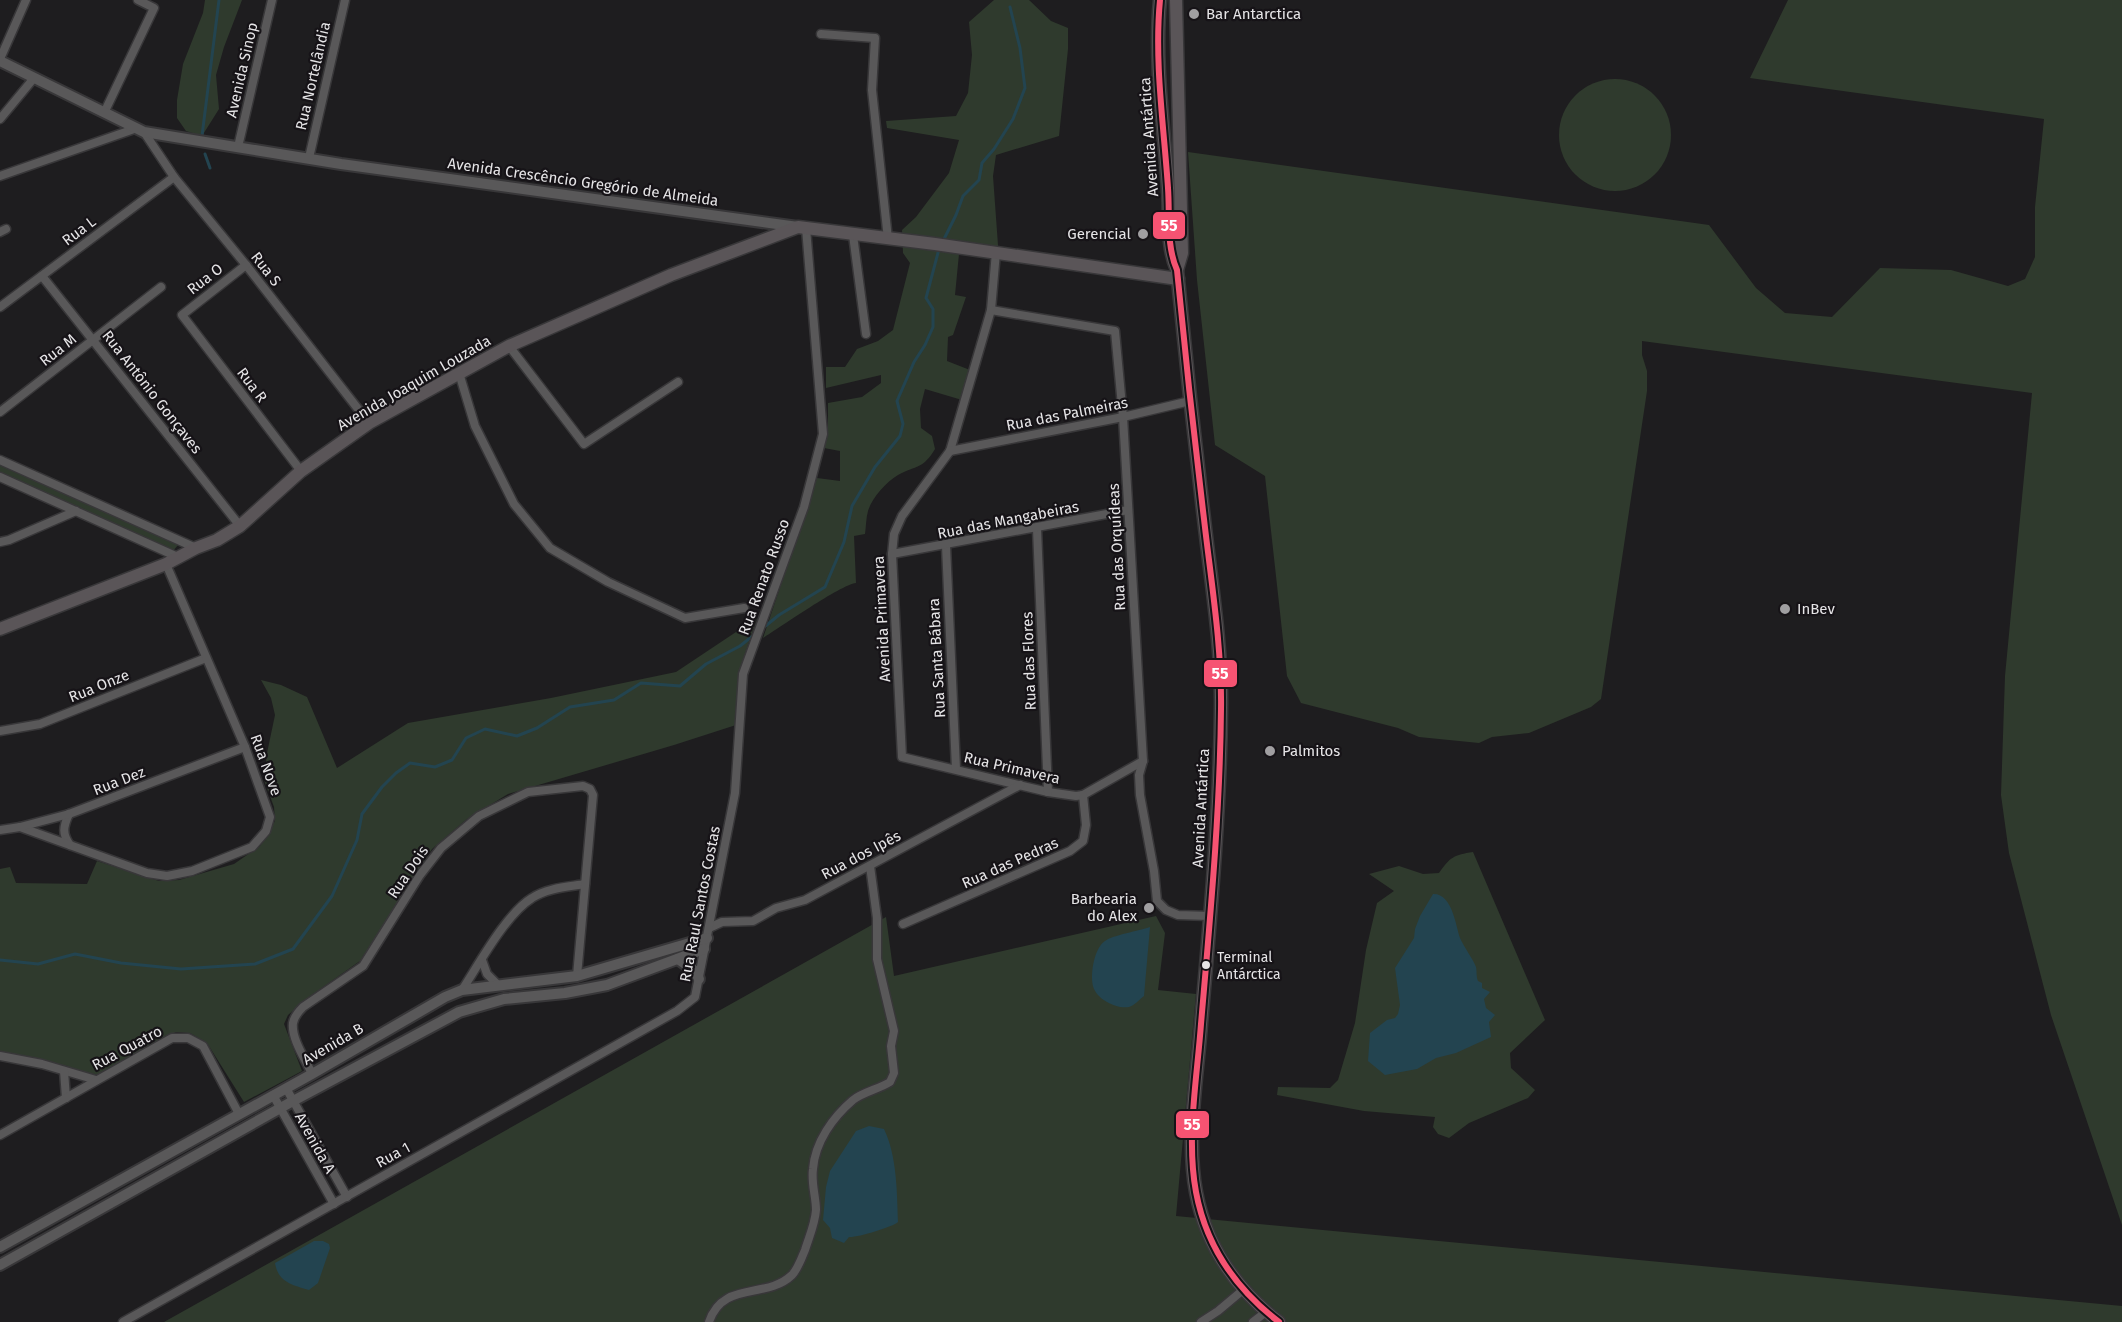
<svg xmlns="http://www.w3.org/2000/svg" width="2122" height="1322" font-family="'Fira Sans',sans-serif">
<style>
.green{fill:#2f3a2d}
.water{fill:#234450}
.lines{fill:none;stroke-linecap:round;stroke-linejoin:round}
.stream{stroke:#234450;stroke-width:3}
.minor-casing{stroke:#383739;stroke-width:11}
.tertiary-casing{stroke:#383739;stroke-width:14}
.secondary-casing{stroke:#383739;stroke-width:15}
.minor{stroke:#595859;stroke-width:8}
.tertiary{stroke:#595859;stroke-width:10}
.secondary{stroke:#5a5558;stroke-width:12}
.bus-1-casing{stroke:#161317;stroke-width:10}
.bus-1{stroke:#f65372;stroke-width:6}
.poi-dot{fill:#a09fa1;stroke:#161317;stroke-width:2}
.bus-dot{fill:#e6e5e7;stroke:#161317;stroke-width:2}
.labels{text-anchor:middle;stroke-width:4.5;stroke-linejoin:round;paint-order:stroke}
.bus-label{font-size:14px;fill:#e6e5e7;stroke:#161317;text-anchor:start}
.poi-label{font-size:15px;fill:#e6e5e7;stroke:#161317;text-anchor:start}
.street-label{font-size:15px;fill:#e6e5e7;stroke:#161317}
.line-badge{stroke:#161317;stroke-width:2}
.badge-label{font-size:16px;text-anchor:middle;font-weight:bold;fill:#fff}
</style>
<rect width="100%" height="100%" fill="#1e1d1f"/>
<g class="green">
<polygon points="205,0 242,0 224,47 216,75 219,109 202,136 186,131 177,118 177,100 183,64 203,13"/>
<path d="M994 0H1029L1051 21 1068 28V49L1059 136 996 155 993 176 999 259 959 254 955 295 966 297 953 335 948 337 947 361 970 370 962 400 925 389 920 409 921 428 932 436 935 449C923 469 917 465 898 475 886 482 872 498 868 511 866 518 866 527 865 534L854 536 856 583C840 585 781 627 763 638L817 478 840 481V451L824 448 828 432V403L862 397 881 383V375L826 388V367H845L857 349 878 341 893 330 910 263 903 253 902 230 916 217 949 173 959 140 887 128 886 121 956 116 968 93 972 55 969 22Z"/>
<polygon points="1788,0 2122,0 2122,1225 2051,1015 2009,853 2001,795 2005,676 2032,393 1642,341 1642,355 1647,371 1647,391 1601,699 1591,707 1529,733 1492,737 1479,743 1419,737 1398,728 1301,703 1287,676 1265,476 1215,445 1197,280 1188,152 1709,225 1756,288 1785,313 1832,317 1880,268 1951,270 2008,286 2025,279 2035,257 2035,207 2044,119 1750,78"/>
<circle cx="1615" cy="135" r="56"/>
<polygon points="0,463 178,545 172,552 0,476"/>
<polygon points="757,618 740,669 736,725 674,745 508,794 467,819 432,849 360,961 309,997 288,1015 284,1024 302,1071 244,1102 207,1043 190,1033 176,1032 161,1039 97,1075 0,1051 0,869 10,867 16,883 87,884 97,861 159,881 179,880 234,864 260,846 275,821 274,807 264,780 267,753 275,715 271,698 261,680 281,685 307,697 337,768 408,723 551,698 676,672"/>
<path d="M1473 852 1545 1020 1510 1053 1511 1068 1535 1090 1528 1098 1469 1123 1449 1138 1438 1134 1433 1127 1435 1117 1364 1111 1277 1095 1278 1087 1330 1088 1338 1080 1355 1023 1366 950 1377 903 1394 891 1369 874 1399 866 1423 874 1439 873C1450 857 1454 855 1473 852Z"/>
<polygon points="1156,916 1165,933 1158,990 1196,994 1176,1216 2122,1306 2122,1322 164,1322 886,917 894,976"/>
</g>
<g class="water">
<path d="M1433 894C1452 893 1456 926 1460 938 1464 947 1473 959 1476 967 1477 971 1476 976 1478 981L1482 983V988L1490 992 1484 999 1486 1008 1495 1015 1489 1022 1491 1037 1456 1053 1436 1058 1417 1069 1385 1075 1368 1061 1370 1033 1387 1020 1395 1018 1398 1014 1400 1005 1395 968 1414 938 1415 929 1420 916Z"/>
<path d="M1150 927 1144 996C1140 999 1134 1006 1129 1007 1116 1009 1099 1000 1094 989 1089 977 1094 948 1105 941 1113 935 1139 931 1150 927Z"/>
<path d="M869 1126 884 1129C897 1156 897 1192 898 1222 893 1227 856 1238 849 1237L844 1243 832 1238 830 1228 823 1220 826 1187 830 1171 856 1131Z"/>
<path d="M314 1241H323L329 1244 330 1248 318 1283 309 1290C292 1285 278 1282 275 1263Z"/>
</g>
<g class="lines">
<g class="stream">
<polyline points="202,136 219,0"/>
<polyline points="205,154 210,168"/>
<polyline points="942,243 956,215 963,196 979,180 982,163 994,149 1013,119 1025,88 1020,48 1010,7"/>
<polyline points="763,628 779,615 825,587 844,542 852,506 875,467 900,436 903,424 897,401 914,362 925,345 933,327 933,309 926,298 939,249"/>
<polyline points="0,960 38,964 75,954 121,963 181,969 255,964 293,949 332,896 357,840 362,814 382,787 396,773 410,763 435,767 452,760 466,738 485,729 517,736 537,728 570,707 614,700 641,683 680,686 706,664 740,646 755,634"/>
</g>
<defs>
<g id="minor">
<polyline points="821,34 875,38 872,90 888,239"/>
<polyline points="0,59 26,0"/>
<polyline points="105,111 154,8 138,0"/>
<polyline points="0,119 34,78"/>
<polyline points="144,132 174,177 246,265 369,423"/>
<polyline points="238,147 272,0"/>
<polyline points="309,158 345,0"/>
<polyline points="0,176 137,128"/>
<polyline points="0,232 6,229"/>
<polyline points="853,235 866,334"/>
<polyline points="996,252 991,310 950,451 902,516 894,534 892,554 902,757 1048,792 1076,796 1083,795 1143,761"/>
<polyline points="246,265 182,315 301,471"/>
<polyline points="42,276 240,526"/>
<polyline points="0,307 174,177"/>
<polyline points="991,310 1115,331 1123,417 1143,761 1139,775 1140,795 1154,871 1157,901 1166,910 1178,915 1210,916"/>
<polyline points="509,346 584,444 678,382"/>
<polyline points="459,373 475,426 514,504 550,548 608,582 685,618 744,608"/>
<polyline points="0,412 161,287"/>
<polyline points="950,451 1123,417 1190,401"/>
<polyline points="0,460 196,548"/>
<polyline points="0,477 180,558"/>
<polyline points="1037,529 1048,792"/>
<polyline points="0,542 9,540 76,511"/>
<polyline points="946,546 956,769"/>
<polyline points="892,554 1128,510"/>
<polyline points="0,731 40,724 206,658"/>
<path d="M69 814C63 827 62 834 70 845"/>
<polyline points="20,827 147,873 167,876 192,871 252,847 266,831 270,817 245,747 166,564"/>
<polyline points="0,830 20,827 69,814 245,747"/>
<polyline points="903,924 1070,851 1083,841 1086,825 1083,795"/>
<polyline points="709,928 722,922 753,921 776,908 805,900 1020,785"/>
<polyline points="482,960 487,974 498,985"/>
<path d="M462 990C479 964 506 914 532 898 547 888 567 887 585 884"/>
<polyline points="0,1056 42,1064 96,1080"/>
<polyline points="64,1071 66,1098"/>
<path d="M312 1074C306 1060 291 1039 293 1023 294 1017 299 1011 303 1007L363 966 420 875 441 848 479 816 528 792 583 786 590 789 593 795 577 976"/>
<polyline points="286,1088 347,1197"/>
<polyline points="273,1095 334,1204"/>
<polyline points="0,1135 172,1038 188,1038 203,1046 239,1114"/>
<polyline points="123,1322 677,1011 695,997 735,793 743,674 804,507 823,434 806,228"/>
<path d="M709 1322C723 1280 766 1300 792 1275 798 1269 802 1257 805 1250 809 1237 815 1224 816 1210 816 1197 811 1183 813 1169 815 1142 833 1117 853 1100 863 1092 879 1089 890 1082L894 1073 891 1046 894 1031 877 959V918L870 866"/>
<polyline points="1201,1322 1218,1311 1243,1290"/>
<polyline points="1253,1322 1266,1312"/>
</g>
<g id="tertiary">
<polyline points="0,61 144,132 341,164 798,227"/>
<polyline points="678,959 695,971 699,979"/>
<polyline points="0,1247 312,1074 445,997 462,990 577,976 707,938"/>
<polyline points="0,1265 293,1101 459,1012 504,999 565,993 607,985 704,949"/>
</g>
<g id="secondary">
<path d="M1160 0C1154 62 1164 127 1168 188 1170 216 1166 245 1177 270 1185 353 1194 436 1204 519 1211 581 1222 646 1221 709 1220 814 1210 919 1201 1024 1197 1079 1186 1138 1196 1192 1206 1246 1236 1289 1279 1322"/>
<polyline points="1176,0 1182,253 1177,270"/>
<polyline points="0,629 166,564 196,548 217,540 240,526 301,471 369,423 509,346 671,275 798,227 935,244 1178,279"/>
</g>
</defs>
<use href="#minor" class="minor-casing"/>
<use href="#tertiary" class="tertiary-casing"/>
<use href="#secondary" class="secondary-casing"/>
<use href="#minor" class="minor"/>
<use href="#tertiary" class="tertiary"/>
<use href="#secondary" class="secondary"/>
<defs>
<path id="bus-1" d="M1160 0C1154 62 1164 127 1168 188 1170 216 1166 245 1177 270 1185 353 1194 436 1204 519 1211 581 1222 646 1221 709 1220 814 1210 919 1201 1024 1197 1079 1186 1138 1196 1192 1206 1246 1236 1289 1279 1322"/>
</defs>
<use href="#bus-1" class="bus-1-casing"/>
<use href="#bus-1" class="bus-1"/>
</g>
<g class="poi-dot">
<circle cx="1194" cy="14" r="6"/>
<circle cx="1143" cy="234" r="6"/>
<circle cx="1785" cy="609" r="6"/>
<circle cx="1270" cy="751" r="6"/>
<circle cx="1149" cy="908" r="6"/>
</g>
<circle class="bus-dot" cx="1206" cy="965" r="5"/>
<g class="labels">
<g class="bus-label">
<text x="1217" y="962">Terminal<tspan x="1217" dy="17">Antárctica</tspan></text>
</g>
<g class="poi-label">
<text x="1206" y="19">Bar Antarctica</text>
<text x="1131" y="239" text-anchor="end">Gerencial</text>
<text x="1797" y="614">InBev</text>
<text x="1282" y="756">Palmitos</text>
<text x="1137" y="904" text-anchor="end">Barbearia<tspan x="1137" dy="17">do Alex</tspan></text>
</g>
<g class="street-label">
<text transform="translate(242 70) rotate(-77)" y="5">Avenida Sinop</text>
<text transform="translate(313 76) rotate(-77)" y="5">Rua Nortelândia</text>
<text transform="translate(1149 137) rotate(-94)" y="5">Avenida Antártica</text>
<text transform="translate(583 182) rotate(8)" y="5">Avenida Crescêncio Gregório de Almeida</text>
<text transform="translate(79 231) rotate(-37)" y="5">Rua L</text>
<text transform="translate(266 269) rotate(52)" y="5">Rua S</text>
<text transform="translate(205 279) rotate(-38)" y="5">Rua O</text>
<text transform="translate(58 350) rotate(-38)" y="5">Rua M</text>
<text transform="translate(414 383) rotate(-30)" y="5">Avenida Joaquim Louzada</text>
<text transform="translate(252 385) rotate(53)" y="5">Rua R</text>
<text transform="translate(152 392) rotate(52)" y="5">Rua Antônio Gonçaves</text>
<text transform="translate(1067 414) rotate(-11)" y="5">Rua das Palmeiras</text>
<text transform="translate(1008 520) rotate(-11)" y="5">Rua das Mangabeiras</text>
<text transform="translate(1117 547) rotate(-93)" y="5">Rua das Orquídeas</text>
<text transform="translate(764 577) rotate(-70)" y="5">Rua Renato Russo</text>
<text transform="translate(882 619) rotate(-93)" y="5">Avenida Primavera</text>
<text transform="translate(937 658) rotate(-93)" y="5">Rua Santa Bábara</text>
<text transform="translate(1029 661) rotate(-92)" y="5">Rua das Flores</text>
<text transform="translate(99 686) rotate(-22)" y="5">Rua Onze</text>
<text transform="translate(266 765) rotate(70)" y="5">Rua Nove</text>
<text transform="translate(1012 768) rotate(13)" y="5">Rua Primavera</text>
<text transform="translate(119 781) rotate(-21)" y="5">Rua Dez</text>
<text transform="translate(1201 808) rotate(-87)" y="5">Avenida Antártica</text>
<text transform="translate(861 855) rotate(-28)" y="5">Rua dos Ipês</text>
<text transform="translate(1010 863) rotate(-24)" y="5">Rua das Pedras</text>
<text transform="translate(408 872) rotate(-56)" y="5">Rua Dois</text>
<text transform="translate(700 904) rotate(-79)" y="5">Rua Raul Santos Costas</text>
<text transform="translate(333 1044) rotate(-30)" y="5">Avenida B</text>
<text transform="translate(127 1048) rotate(-28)" y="5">Rua Quatro</text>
<text transform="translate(315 1143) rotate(61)" y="5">Avenida A</text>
<text transform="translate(393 1155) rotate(-29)" y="5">Rua 1</text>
</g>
</g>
<g class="line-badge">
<rect x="1152" y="211" width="34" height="29" rx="6" fill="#f65372"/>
<rect x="1203" y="659" width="35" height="29" rx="6" fill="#f65372"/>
<rect x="1175" y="1110" width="35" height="29" rx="6" fill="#f65372"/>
</g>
<g class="badge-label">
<text x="1169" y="231">55</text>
<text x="1220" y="679">55</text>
<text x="1192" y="1130">55</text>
</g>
</svg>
